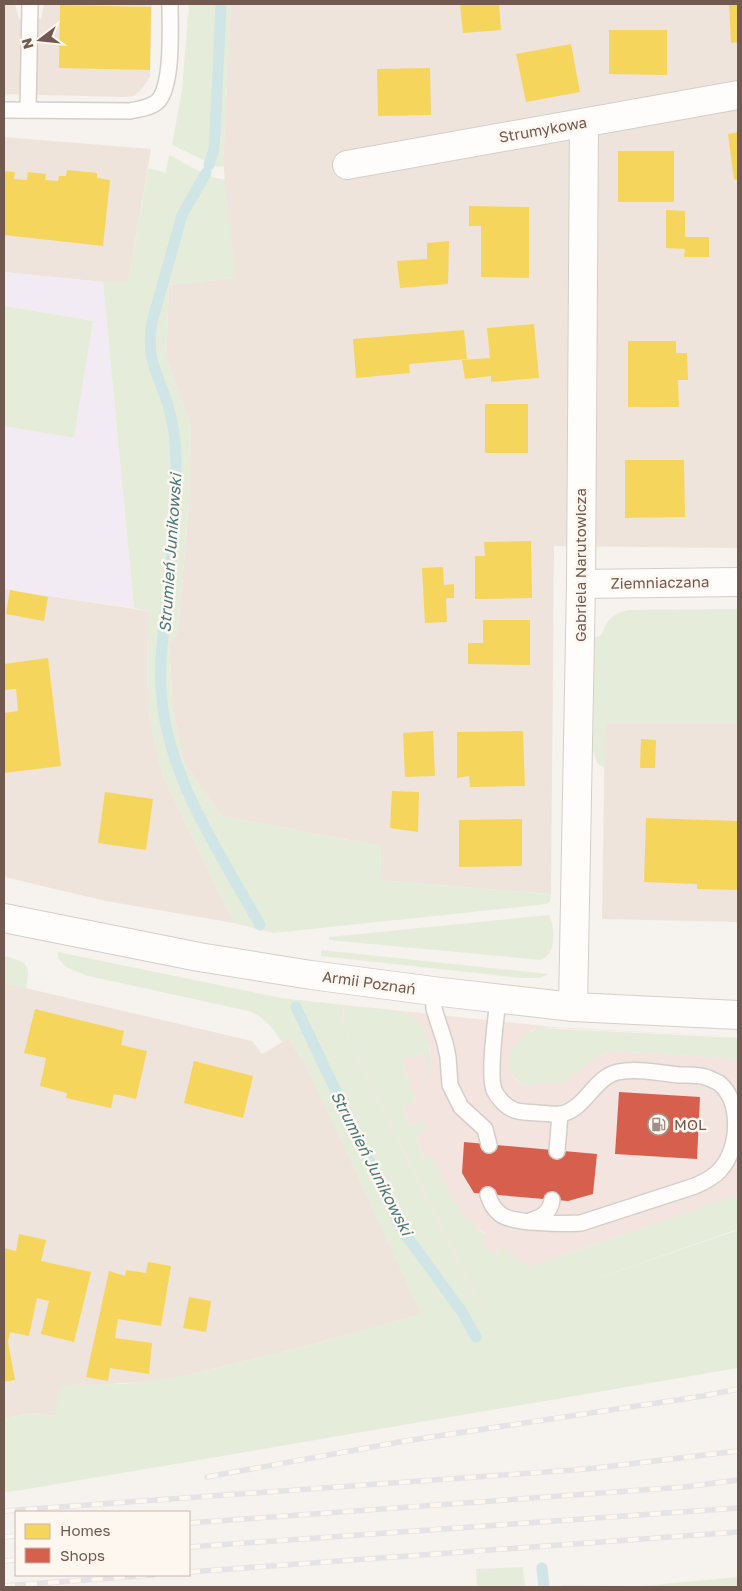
<svg xmlns="http://www.w3.org/2000/svg" width="742" height="1591" font-family="'Golos Text',sans-serif">
<style>
.residential{fill:#eee4dc}
.commercial{fill:#f3e4e0}
.education{fill:#f2ebf3}
.green{fill:#e6ecda}
.homes{fill:#f6d55c}
.shops{fill:#d6604d}
.lines{fill:none;stroke-linecap:round;stroke-linejoin:round}
.stream{stroke:#d0e5e6;stroke-width:11}
.service-casing{stroke:#d4cec9;stroke-width:18}
.minor-casing{stroke:#d4cec9;stroke-width:30}
.secondary-casing{stroke:#d6ceca;stroke-width:30}
.service{stroke:#fefdfc;stroke-width:15}
.minor{stroke:#fefdfc;stroke-width:28}
.secondary{stroke:#fefdfc;stroke-width:28}
.rail-casing{stroke:#e5e3e6;stroke-width:5.5}
.rail{stroke:#fdf7f0;stroke-width:4;stroke-dasharray:11;stroke-linecap:butt}
.labels{text-anchor:middle;stroke-width:5;stroke-linejoin:round;paint-order:stroke}
.street-label{font-size:15px;fill:#725950;stroke:#fdf7f0}
.poi-label{font-size:15px;fill:#725950;stroke:#fdf7f0;text-anchor:start}
.water-label{font-size:16px;font-style:italic;fill:#48787c;stroke:#fdf7f0}
</style>
<rect width="100%" height="100%" fill="#f6f2ee"/>
<g class="residential">
<polygon points="4,4 15,4 19,19 41,19 44,4 152,4 150,77 141,90 134,96 124,97 4,94"/>
<polygon points="231,4 738,4 738,548 554,546 551,894 380,880 381,846 221,816 184,762 173,711 169,645 178,632 189,502 191,426 166,357 169,285 235,278 223,161"/>
<polygon points="4,137 151,149 128,282 103,282 4,272"/>
<polygon points="4,589 148,611 147,708 162,774 234,923 106,901 4,877"/>
<polygon points="605,724 738,724 738,922 602,919"/>
<polygon points="4,983 252,1041 262,1054 289,1038 293,1047 304,1061 330,1114 422,1314 299,1348 188,1375 155,1381 95,1385 55,1416 31,1413 4,1419"/>
</g>
<polygon class="commercial" points="344,1005 554,1027 738,1037 554,1028 539,1028 530,1031 509,1072 519,1083 527,1085 580,1071 589,1060 611,1051 738,1059 738,1195 529,1267 501,1246 496,1255 480,1244 486,1234 472,1224 454,1203 431,1157 423,1159 416,1135 423,1121 409,1125 403,1105 416,1101 402,1060 423,1053 431,1075 430,1047 345,1006 487,1317 738,1230 486,1318 343,1028"/>
<polygon class="education" points="4,272 103,282 134,608 4,589 4,426 74,438 93,321 4,306"/>
<g class="green">
<polygon points="189,4 231,4 223,166 218,167 172,145 182,90"/>
<path d="M169 155C182 161 212 181 225 179L236 278 169 285 166 357 191 426 189 502 178 632 169 645 173 711 184 762 221 816 381 846 380 880 551 894 550 902 547 904 273 933 234 923 162 774 147 708 148 611 134 608 103 282H128L148 168 166 173Z"/>
<polygon points="4,306 93,321 74,438 4,426"/>
<path d="M738 609V724H606L605 768 598 764 593 751 594 637 601 636C608 620 610 615 628 610Z"/>
<path d="M549 915C555 926 557 955 541 960L329 940V937Z"/>
<polygon points="321,950 548,974 540,978 522,978 321,956"/>
<path d="M58 952 281 998 344 1005 343 1028 486 1318H487L344 1028 345 1006C361 1008 389 1008 404 1013 429 1020 432 1055 431 1077L423 1053 402 1060 416 1101 403 1106 409 1125 423 1121 427 1131 416 1135 423 1159 431 1156C447 1188 456 1212 486 1235L481 1244 496 1255 501 1246 529 1267 738 1195V1229L570 1288 738 1230V1368L22 1490 4 1492V1419L31 1413 55 1416 61 1385 124 1384 188 1375 299 1348 421 1314 304 1061 293 1047 289 1038 282 1042C273 1029 265 1017 249 1011L88 976 66 967 58 958Z"/>
<path d="M4 956C28 962 31 964 26 989L4 983Z"/>
<polygon points="539,1028 738,1038 738,1059 611,1051 589,1060 580,1071 560,1083 527,1085 520,1083 509,1072 508,1065 511,1050 523,1035"/>
<polygon points="523,1567 525,1587 477,1587 476,1569"/>
<polygon points="738,1577 738,1587 562,1587 561,1585 643,1586"/>
</g>
<g class="homes">
<polygon points="460,4 499,4 501,30 463,33"/>
<polygon points="729,4 738,4 738,42 731,43"/>
<polygon points="60,5 151,7 150,70 59,68"/>
<polygon points="609,30 667,30 667,75 609,74"/>
<polygon points="571,44 580,92 526,102 516,54"/>
<polygon points="430,68 431,115 378,116 377,69"/>
<polygon points="738,132 738,179 734,180 728,134"/>
<rect x="618" y="151" width="56" height="51"/>
<polygon points="67,170 97,173 97,178 110,180 103,246 4,235 4,171 15,172 14,179 27,180 28,172 46,174 45,180 58,181 59,176 66,176"/>
<polygon points="469,206 529,207 529,278 481,277 481,226 469,226"/>
<polygon points="666,210 685,211 685,237 709,237 709,257 684,257 685,249 666,248"/>
<polygon points="449,241 448,284 400,288 397,261 427,259 427,243"/>
<polygon points="534,324 539,378 491,382 491,376 465,379 462,360 490,358 487,328"/>
<polygon points="464,330 467,359 409,364 410,373 356,378 353,339"/>
<polygon points="628,341 676,341 676,353 687,353 688,380 678,380 679,407 628,407"/>
<rect x="485" y="404" width="43" height="49"/>
<polygon points="625,460 684,460 685,517 625,518"/>
<polygon points="531,541 532,598 475,599 475,556 485,556 484,542"/>
<polygon points="443,567 444,585 454,584 454,598 446,598 447,622 425,623 422,568"/>
<polygon points="10,590 48,597 44,621 6,614"/>
<polygon points="483,620 530,620 530,665 468,664 468,643 483,643"/>
<polygon points="48,658 61,766 4,773 4,713 18,711 16,689 4,690 4,664"/>
<polygon points="433,731 435,776 405,777 403,733"/>
<polygon points="523,731 525,786 470,787 469,776 457,778 457,732"/>
<polygon points="641,739 656,740 655,768 640,768"/>
<polygon points="392,791 419,792 418,832 390,828"/>
<polygon points="105,792 153,799 146,850 98,843"/>
<polygon points="646,818 738,821 738,890 697,889 697,884 644,882"/>
<polygon points="522,819 522,866 459,867 459,820"/>
<polygon points="35,1009 124,1031 121,1045 147,1051 136,1099 114,1094 111,1108 66,1098 67,1093 40,1086 46,1058 24,1053"/>
<polygon points="194,1061 253,1076 243,1118 184,1103"/>
<polygon points="19,1234 46,1240 41,1261 91,1272 74,1342 41,1334 49,1301 37,1298 29,1336 10,1332 8,1342 15,1380 4,1382 4,1248 16,1251"/>
<polygon points="148,1262 171,1266 161,1326 118,1319 115,1338 152,1343 149,1374 110,1368 108,1381 86,1377 109,1271 125,1276 126,1270 146,1273"/>
<polygon points="189,1297 211,1301 206,1332 183,1328"/>
</g>
<g class="shops">
<polygon points="619,1092 700,1097 697,1159 615,1154"/>
<polygon points="464,1142 597,1154 593,1194 568,1201 474,1193 462,1173"/>
</g>
<g class="lines">
<g class="stream">
<polyline points="209,165 214,149 215,134 221,4"/>
<path d="M206 173 182 215 152 322C146 358 156 370 167 402 173 421 176 443 176 462 177 504 173 549 168 591 165 623 159 656 161 689 165 774 220 853 260 925"/>
<polyline points="296,1007 401,1228 462,1312 476,1337"/>
<polyline points="542,1568 544,1587"/>
</g>
<defs>
<g id="service">
<path d="M4 110 130 111C139 109 152 108 159 100 173 82 170 27 170 4"/>
<polyline points="28,110 30,4"/>
<polyline points="433,991 434,1009 445,1043 448,1057 450,1085 461,1107 485,1129 489,1145"/>
<polyline points="557,1151 560,1114"/>
<path d="M488 1195C490 1202 494 1209 500 1214 512 1224 565 1224 581 1223L695 1186C704 1182 714 1177 720 1170 740 1148 742 1102 719 1083 715 1081 709 1078 705 1077 697 1074 687 1075 679 1075 659 1073 637 1068 618 1072 594 1077 586 1109 561 1114 554 1115 545 1113 538 1113 530 1112 519 1113 512 1109 505 1106 497 1097 494 1090 488 1073 496 1020 498 999"/>
<path d="M530 1221C542 1217 550 1213 552 1200"/>
</g>
<g id="minor">
<polyline points="347,165 738,95"/>
<polyline points="581,584 738,582"/>
<polyline points="573,1007 581,584 584,124"/>
</g>
<polyline id="secondary" points="4,918 199,957 311,975 433,991 573,1007 738,1015"/>
</defs>
<use href="#service" class="service-casing"/>
<use href="#minor" class="minor-casing"/>
<use href="#secondary" class="secondary-casing"/>
<use href="#service" class="service"/>
<use href="#minor" class="minor"/>
<use href="#secondary" class="secondary"/>
<defs>
<g id="rail">
<polyline points="207,1477 405,1441 703,1396 738,1389"/>
<polyline points="4,1511 587,1469 738,1451"/>
<polyline points="189,1523 684,1487 738,1480"/>
<polyline points="4,1537 16,1536"/>
<polyline points="189,1547 738,1508"/>
<polyline points="4,1561 16,1560"/>
<polyline points="189,1572 738,1532"/>
<polyline points="4,1586 153,1575"/>
</g>
</defs>
<use href="#rail" class="rail-casing"/>
<use href="#rail" class="rail"/>
</g>
<defs>
<symbol id="fuel-ring" viewBox="-11 -11 22 22"><circle r="9.5" fill="#fdf7f0" stroke="#a08f87" stroke-width="1.5"/><path d="M-5.5-6h7V0h2V4h1.3V-2.5L3-4.5l.8-.8L6-3V5H2.5V1h-1V6h-7ZM-4.2-4.7v3.2H.2V-4.7Z" fill="#a08f87"/></symbol>
</defs>
<g fill-rule="evenodd">
<use href="#fuel-ring" x="646" y="1112" width="25" height="25"/>
</g>
<g class="labels">
<g class="street-label">
<text transform="translate(543 130) rotate(-10)" y="5">Strumykowa</text>
<text transform="translate(581 565) rotate(-90)" y="5">Gabriela Narutowicza</text>
<text transform="translate(660 583) rotate(-1)" y="5">Ziemniaczana</text>
<text transform="translate(369 983) rotate(8)" y="5">Armii Poznań</text>
</g>
<g class="poi-label">
<text x="674" y="1130">MOL</text>
</g>
<g class="water-label">
<text transform="translate(170 553) rotate(-86)" y="6">Strumień Junikowski</text>
<text transform="translate(372 1163) rotate(63)" y="6">Strumień Junikowski</text>
</g>
</g>
<rect width="742" height="1591" fill="none" stroke="#725950" stroke-width="10"/>
<rect x="15" y="1511" width="175" height="65" fill="#fdf7f0" stroke="#c5b8b0"/>
<rect x="25" y="1524" width="25" height="15" fill="#f6d55c" stroke="#c5b8b0"/>
<text x="60" y="1536" font-size="15" fill="#725950">Homes</text>
<rect x="25" y="1548" width="25" height="15" fill="#d6604d" stroke="#c5b8b0"/>
<text x="60" y="1561" font-size="15" fill="#725950">Shops</text>
<g transform="translate(40 40) rotate(254)" stroke="#fdf7f0" stroke-width="4" paint-order="stroke">
<path d="M0-4L9 19L0 12L-9 19Z" fill="#725950"/>
<text y="-8" font-size="14" font-weight="bold" text-anchor="middle" fill="#725950">N</text>
</g>
</svg>
